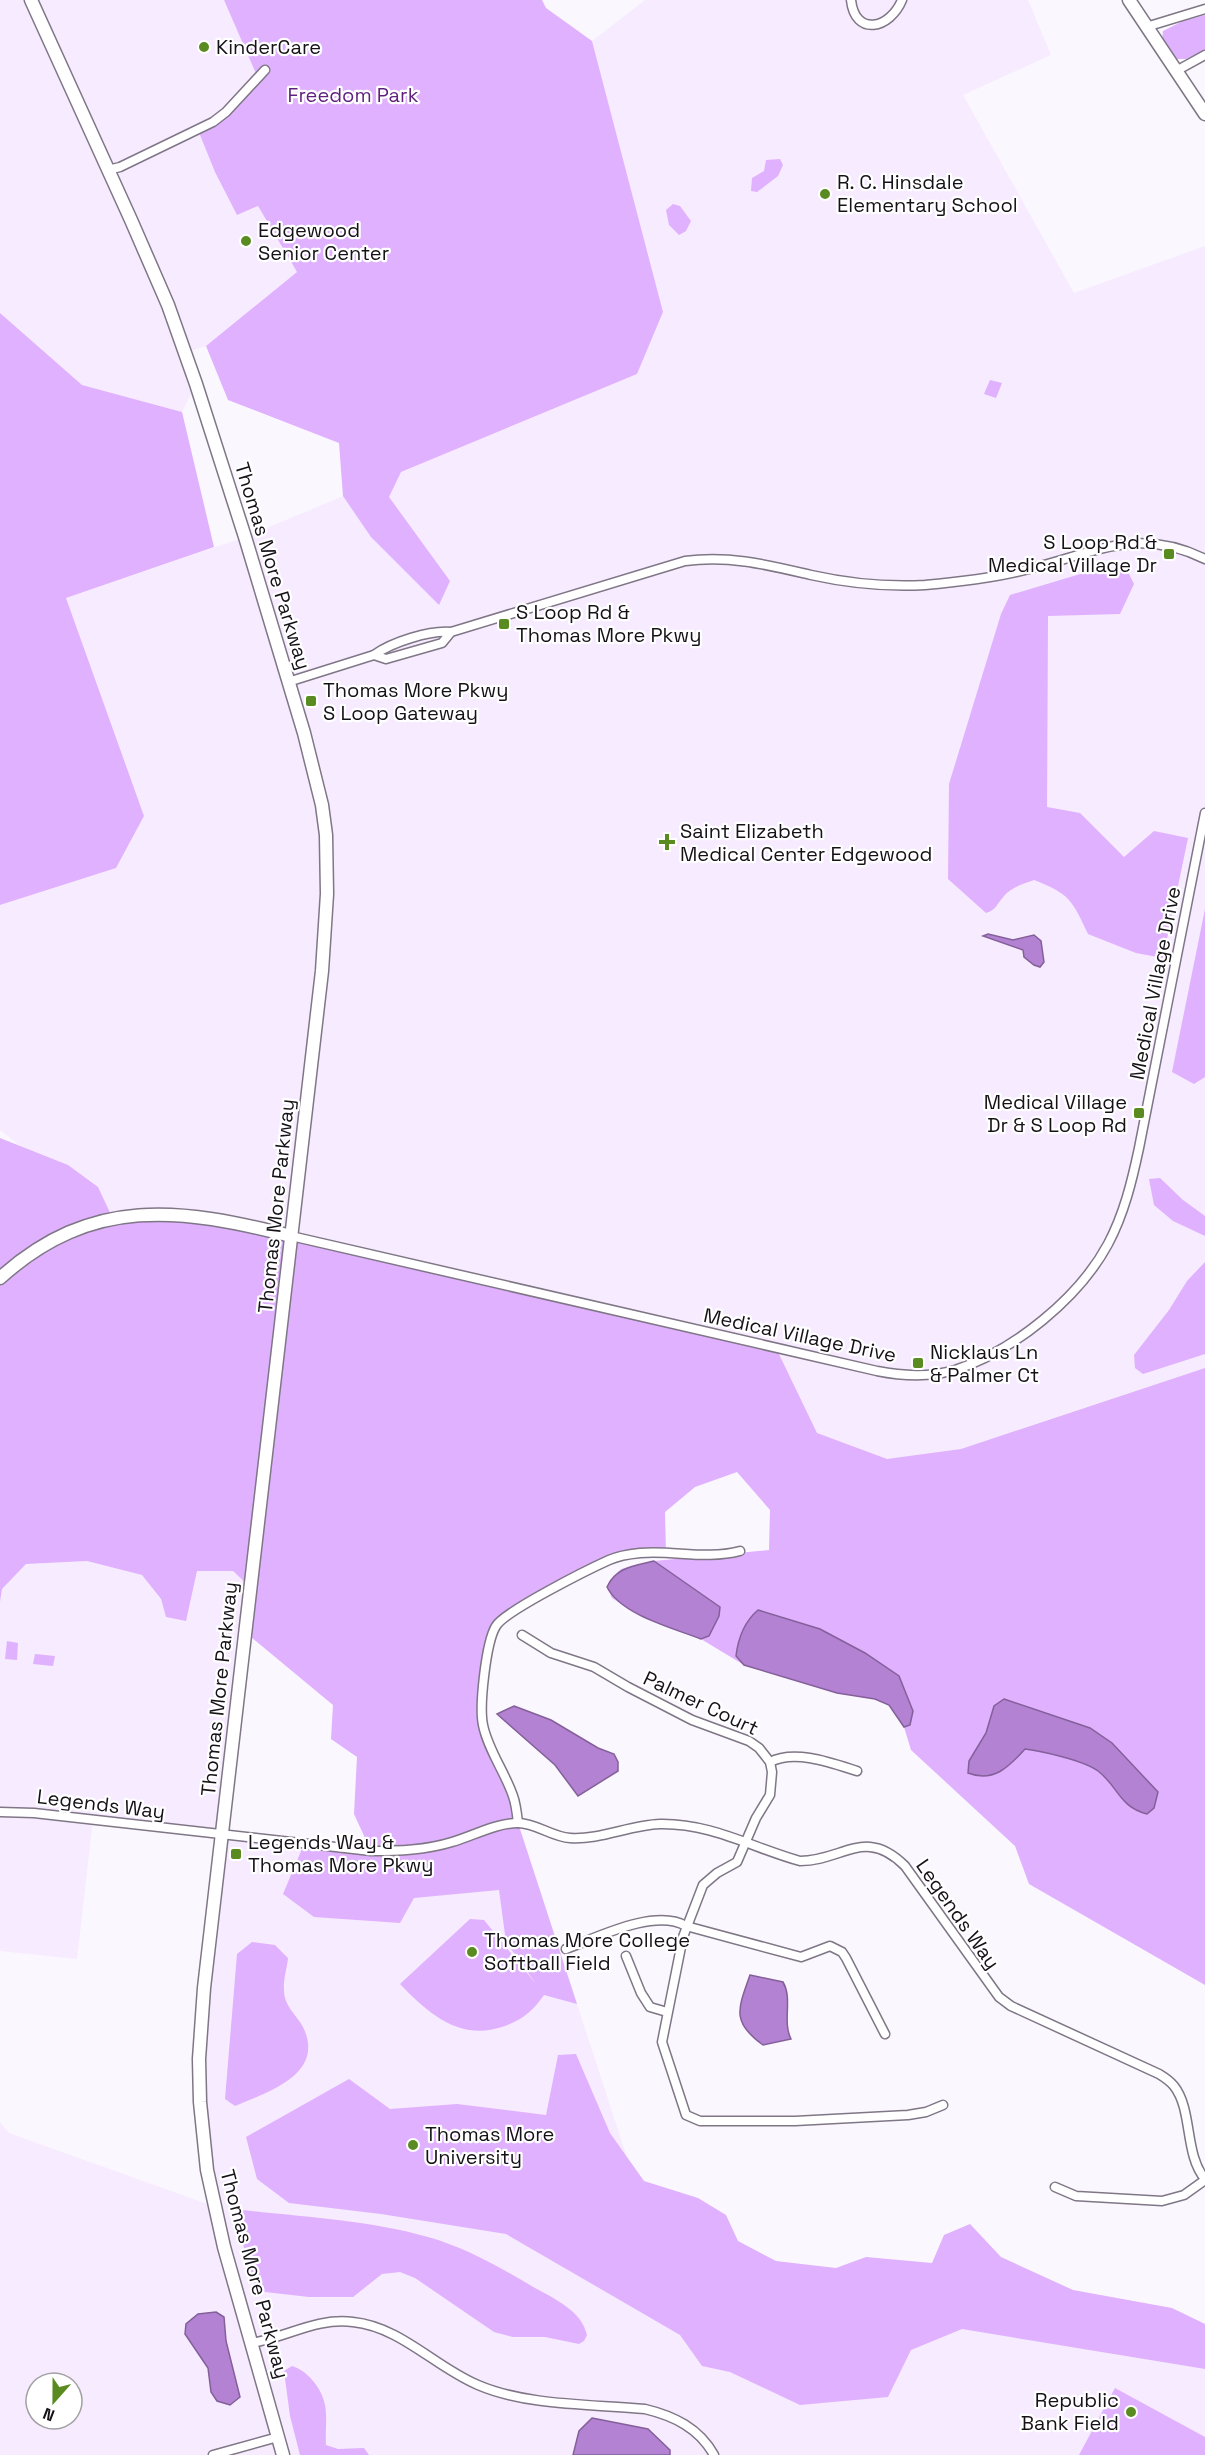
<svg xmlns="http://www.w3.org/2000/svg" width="1205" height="2455" font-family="'Space Grotesk',sans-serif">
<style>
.built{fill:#f7ebff;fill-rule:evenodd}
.green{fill:#e0b1fe}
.water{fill:#b382d2;stroke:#84609a;stroke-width:1.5}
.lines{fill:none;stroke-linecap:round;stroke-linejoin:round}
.street-casing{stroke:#7f7686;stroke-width:11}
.secondary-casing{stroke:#7f7686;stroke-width:15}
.street{stroke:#fff;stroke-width:8}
.secondary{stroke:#fff;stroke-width:12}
.poi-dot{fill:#598b21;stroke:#fff;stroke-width:2}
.labels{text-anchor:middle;stroke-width:4.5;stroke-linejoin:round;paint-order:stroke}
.poi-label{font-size:20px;fill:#151117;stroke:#fff;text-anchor:start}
.park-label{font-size:20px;fill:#5e1f7e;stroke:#fff}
.street-label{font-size:20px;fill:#151117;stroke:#fff}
</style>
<rect width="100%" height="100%" fill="#fbf7fe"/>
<g class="built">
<polygon points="0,0 224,0 259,78 237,215 258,206 297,272 206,346 185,353 196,384 182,412 82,385 0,313"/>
<polygon points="645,0 1028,0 1051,55 963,95 1074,293 1205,246 1205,1368 882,1475 113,1219 0,1130 0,905 116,868 144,816 66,598 245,537 637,374 663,312 592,41"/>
<path d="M87 1561 142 1575 161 1600 166 1617 186 1620 197 1571H233L250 1587 222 1835 371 1851 518 1823 667 2280 1205 2369V2455H0V2122L9 2133 213 2206 200 2102 222 1835 93 1820 77 1959 0 1951V1602L2 1589 26 1564ZM36 2383H72V2419H36Z"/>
</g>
<g class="green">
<polygon points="224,0 542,0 546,8 592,41 663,312 637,374 401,472 389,497 450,581 439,605 371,537 343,496 339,443 228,400 206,346 297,272 258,206 237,215 215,172 198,130 213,122 258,78"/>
<polygon points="1205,15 1205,50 1186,59 1176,59 1162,40 1163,31 1183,21"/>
<polygon points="780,159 783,165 778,176 757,192 751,191 752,178 764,171 766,160"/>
<polygon points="673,204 680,206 691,221 686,231 679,235 669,225 666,210"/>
<polygon points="0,313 82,385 182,412 214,547 66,598 144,816 116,868 0,905"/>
<polygon points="990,380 1002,383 996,398 984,394"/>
<path d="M1097 569 1127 570 1134 584 1120 614 1048 616 1047 807 1080 813 1124 857 1154 831 1188 838 1163 958 1136 953 1088 934C1072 900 1070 894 1034 880 1023 884 1012 887 1004 896 997 904 996 910 986 913L948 879 949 784 1001 614 1010 595Z"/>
<polygon points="1205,909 1205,1077 1194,1084 1172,1072"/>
<path d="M0 1138 68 1165 98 1187 113 1219 206 1217 776 1348 817 1433 887 1459 961 1449 1205 1368V1985L1029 1884 1015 1846 911 1750 904 1727 889 1705 875 1699 837 1693 744 1665 701 1639 629 1609 612 1598 607 1587 610 1580 621 1569 654 1561 769 1550 770 1510 737 1472 695 1487 665 1512 666 1554 620 1556 523 1606 494 1629 482 1716 514 1797 518 1823 577 2004 544 1995C533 2011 523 2019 505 2026 460 2042 429 2014 400 1984L470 1919 484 1920 536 1984 506 1942 499 1890 414 1898 400 1923 314 1917 283 1894 304 1844 371 1851 354 1814 357 1757 331 1739 333 1705 245 1632 250 1587 233 1571H197L186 1621 166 1617 161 1599 142 1575 87 1561 26 1564 2 1589 0 1602Z"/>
<polygon points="1160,1178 1183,1200 1205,1216 1205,1236 1173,1221 1154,1205 1149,1179"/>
<polygon points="1205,1262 1205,1354 1143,1374 1135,1368 1134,1355 1169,1310 1187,1281"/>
<polygon points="7,1641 18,1643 17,1660 5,1659"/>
<polygon points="35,1654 55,1656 53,1666 33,1664"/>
<path d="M252 1942 275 1945 288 1958C287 1968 283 1980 284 1990 284 2006 296 2014 303 2027 326 2074 268 2092 235 2106L225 2099 237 1954Z"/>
<polygon points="576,2054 610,2133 644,2181 698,2198 726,2215 738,2241 776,2261 836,2268 866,2257 932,2263 944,2235 970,2224 1001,2257 1073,2290 1172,2308 1205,2324 1205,2369 962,2329 911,2350 888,2397 800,2405 730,2372 702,2366 680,2335 506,2234 381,2214 289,2203 257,2179 246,2137 349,2079 390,2109 457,2104 546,2115 558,2055"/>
<path d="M243 2210C305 2217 369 2220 428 2237 467 2248 501 2268 535 2288 555 2299 582 2311 587 2335L584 2341 579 2344 545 2337H513L494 2332 415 2278 400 2272 382 2274 353 2297H309L265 2292 254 2284 237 2222Z"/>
<path d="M292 2366C306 2370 320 2386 324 2401 328 2414 325 2431 326 2445L338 2449 364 2448 369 2455H300L290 2416 284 2371Z"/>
<polygon points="1115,2388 1205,2437 1205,2455 1079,2455"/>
</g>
<g class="water">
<polygon points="988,934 1013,940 1034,935 1041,941 1044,962 1040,967 1034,965 1024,957 1023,950 983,936"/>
<path d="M654 1561 720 1607 719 1616 709 1636 701 1639C673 1628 621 1615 607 1587 616 1567 634 1566 654 1561Z"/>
<path d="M758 1610 820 1629 865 1653 899 1676 913 1711 910 1725 904 1727 889 1705 875 1699 837 1693 744 1665 736 1656C738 1639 744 1622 758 1610Z"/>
<path d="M1004 1699 1090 1728 1112 1743 1158 1792 1154 1808 1147 1814C1119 1807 1118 1786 1098 1771 1085 1761 1042 1751 1025 1749 1009 1767 993 1783 968 1773L969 1761 986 1733 994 1706Z"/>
<polygon points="514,1706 551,1720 598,1748 614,1754 618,1762 618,1771 578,1796 555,1765 497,1714"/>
<path d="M750 1975 783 1982C793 1999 782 2021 791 2039L763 2045C731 2022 738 2009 750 1975Z"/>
<polygon points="216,2312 224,2317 226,2341 240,2397 230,2405 217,2401 211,2392 208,2368 185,2334 186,2324 198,2314"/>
<polygon points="592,2418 648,2429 670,2450 670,2455 573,2455 579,2431"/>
</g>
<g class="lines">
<defs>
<g id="street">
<path d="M851 0C855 37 890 29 902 0"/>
<polyline points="1146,27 1205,9"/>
<polyline points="1176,71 1205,55"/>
<polyline points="108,170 120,167 213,122 226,112 265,70"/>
<polyline points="374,655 386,659 442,643 451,632"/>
<path d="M288 682 374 655C392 642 430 630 451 632L685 561C730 555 768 565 811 575 847 583 888 587 925 585 960 582 995 578 1029 569 1095 553 1137 526 1205 559"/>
<path d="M291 1236 877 1371C902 1376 931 1377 955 1370 1014 1351 1079 1298 1108 1244 1124 1214 1132 1181 1139 1148L1205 813"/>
<polyline points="522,1635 551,1653 594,1667 628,1687 692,1720 749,1741 759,1748 770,1762 772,1772 770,1795 756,1818 737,1862 717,1873 703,1885 683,1937 662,2042 686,2115 700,2121 795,2121 908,2115 926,2112 943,2105"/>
<path d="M770 1762C795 1749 832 1763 857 1771"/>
<path d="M0 1812 34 1813 371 1851C399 1851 426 1850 452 1842 473 1836 496 1823 518 1823 536 1823 552 1837 570 1838 600 1840 630 1825 660 1824 711 1823 753 1848 800 1861 843 1861 865 1826 905 1866L999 1997 1011 2006 1159 2074C1164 2077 1170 2081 1174 2086 1193 2110 1184 2154 1205 2179"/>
<path d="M518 1823C517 1814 516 1804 513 1796 505 1772 488 1750 483 1725 479 1706 486 1642 496 1626 505 1611 589 1569 609 1560 618 1556 630 1554 640 1553 674 1550 706 1560 740 1551"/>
<path d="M566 1949C598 1937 655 1908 686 1926L801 1957 830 1946 842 1952 846 1958 885 2034"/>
<polyline points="626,1956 641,1993 650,2007 667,2012"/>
<polyline points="1055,2187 1076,2196 1162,2201 1184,2195 1205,2180"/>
<path d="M251 2343C285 2338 317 2317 353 2322 401 2327 435 2367 478 2385 527 2406 592 2404 645 2409 674 2416 699 2428 714 2455"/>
<polyline points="213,2455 278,2437"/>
</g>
<g id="secondary">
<polyline points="31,0 131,220 168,305 196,384 245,537 304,733 322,805 326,835 327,894 322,971 204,1988 199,2059 200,2102 207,2170 224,2247 283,2455"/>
<polyline points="1129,0 1205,114"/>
<path d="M0 1278C92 1195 181 1208 291 1236"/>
</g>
</defs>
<use href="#street" class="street-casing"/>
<use href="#secondary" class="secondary-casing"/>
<use href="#street" class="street"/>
<use href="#secondary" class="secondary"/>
</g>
<g class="poi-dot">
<circle cx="204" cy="47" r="6"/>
<circle cx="825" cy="194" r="6"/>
<circle cx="246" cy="241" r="6"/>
<rect x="1163" y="548" width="12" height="12" rx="3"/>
<rect x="498" y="618" width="12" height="12" rx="3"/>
<rect x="305" y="695" width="12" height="12" rx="3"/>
<path d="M664 833h6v6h6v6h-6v6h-6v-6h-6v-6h6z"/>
<rect x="1133" y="1107" width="12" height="12" rx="3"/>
<rect x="912" y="1357" width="12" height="12" rx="3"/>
<rect x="230" y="1848" width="12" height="12" rx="3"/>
<circle cx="472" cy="1952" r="6"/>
<circle cx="413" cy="2145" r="6"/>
<circle cx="1131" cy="2412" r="6"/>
</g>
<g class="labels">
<g class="poi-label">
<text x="216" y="54">KinderCare</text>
<text x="837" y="189">R. C. Hinsdale<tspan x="837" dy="23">Elementary School</tspan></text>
<text x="258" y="237">Edgewood<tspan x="258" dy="23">Senior Center</tspan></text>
<text x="1157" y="549" text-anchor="end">S Loop Rd &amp;<tspan x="1157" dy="23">Medical Village Dr</tspan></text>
<text x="516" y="619">S Loop Rd &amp;<tspan x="516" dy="23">Thomas More Pkwy</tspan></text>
<text x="323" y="697">Thomas More Pkwy<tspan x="323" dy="23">S Loop Gateway</tspan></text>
<text x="680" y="838">Saint Elizabeth<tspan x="680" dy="23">Medical Center Edgewood</tspan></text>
<text x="1127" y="1109" text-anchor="end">Medical Village<tspan x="1127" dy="23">Dr &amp; S Loop Rd</tspan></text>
<text x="930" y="1359">Nicklaus Ln<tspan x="930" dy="23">&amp; Palmer Ct</tspan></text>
<text x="248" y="1849">Legends Way &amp;<tspan x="248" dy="23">Thomas More Pkwy</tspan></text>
<text x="484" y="1947">Thomas More College<tspan x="484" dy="23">Softball Field</tspan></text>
<text x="425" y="2141">Thomas More<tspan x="425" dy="23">University</tspan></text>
<text x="1119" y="2407" text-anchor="end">Republic<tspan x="1119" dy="23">Bank Field</tspan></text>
</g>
<g class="park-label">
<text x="353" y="102">Freedom Park</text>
</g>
<g class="street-label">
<text transform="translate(273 566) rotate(73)" y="7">Thomas More Parkway</text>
<text transform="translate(1155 983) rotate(-79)" y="7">Medical Village Drive</text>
<text transform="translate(276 1206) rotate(-84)" y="7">Thomas More Parkway</text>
<text transform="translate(800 1335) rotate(12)" y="7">Medical Village Drive</text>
<text transform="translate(219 1689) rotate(-84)" y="7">Thomas More Parkway</text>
<text transform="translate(701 1703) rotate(25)" y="7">Palmer Court</text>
<text transform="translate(101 1804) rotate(7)" y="7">Legends Way</text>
<text transform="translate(958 1914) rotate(55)" y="7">Legends Way</text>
<text transform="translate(255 2274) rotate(75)" y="7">Thomas More Parkway</text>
</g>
</g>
<g transform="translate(54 2401) rotate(201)"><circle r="28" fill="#ffffff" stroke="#a1a0a2" stroke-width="1.5"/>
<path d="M0-4.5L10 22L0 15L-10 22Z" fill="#598b21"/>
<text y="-9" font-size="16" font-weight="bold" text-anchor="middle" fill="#151117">N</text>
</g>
</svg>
